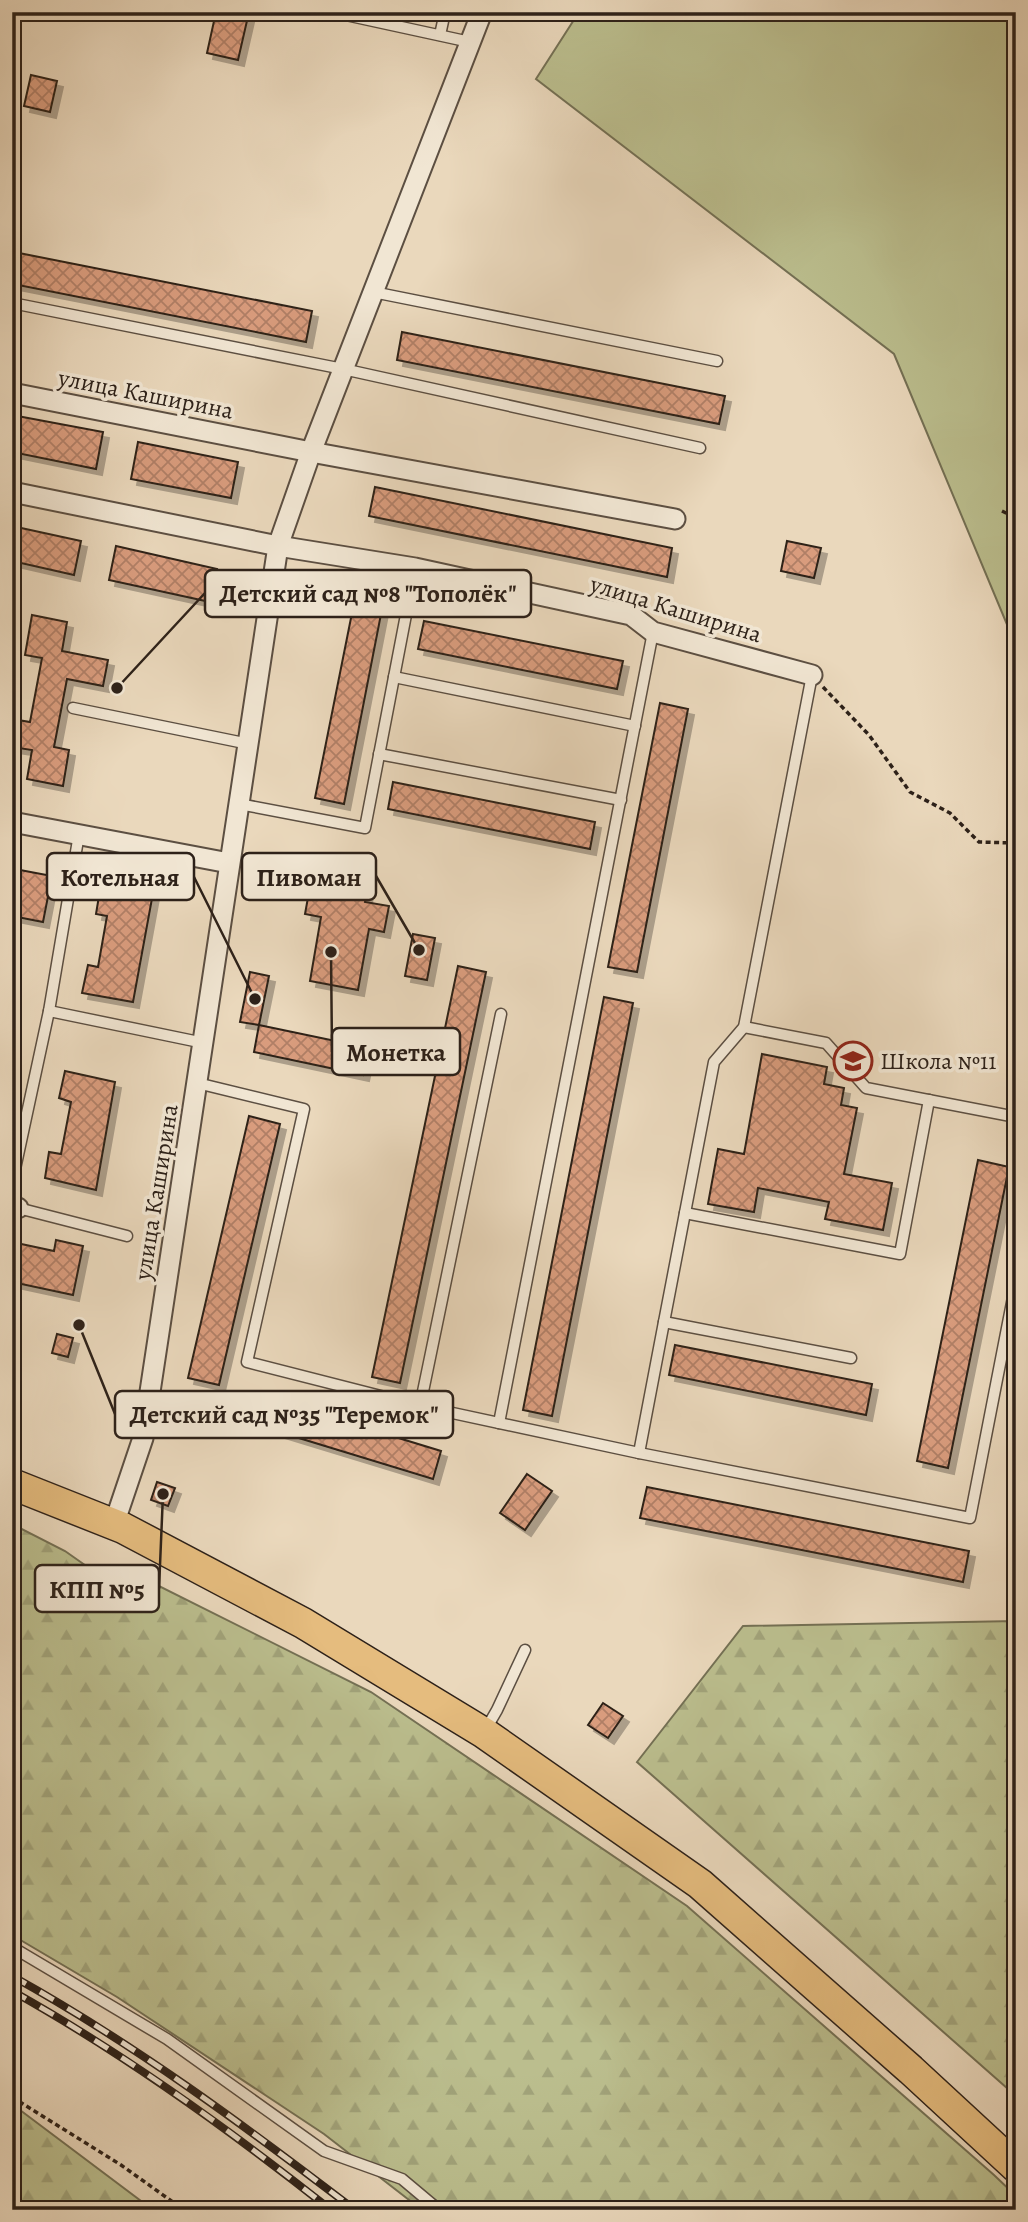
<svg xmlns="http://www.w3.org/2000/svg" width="1028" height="2222" font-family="Alegreya,serif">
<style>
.forest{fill:url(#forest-firs);stroke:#747054;stroke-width:2}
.garden{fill:#bbbe8e;stroke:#747054;stroke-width:2}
.building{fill:url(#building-cross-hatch);stroke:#2d2119;stroke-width:2;filter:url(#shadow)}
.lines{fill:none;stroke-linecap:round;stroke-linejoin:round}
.lane-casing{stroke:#5c4f42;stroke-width:13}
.street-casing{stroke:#5c4f42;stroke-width:23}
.primary-casing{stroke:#2d2119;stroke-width:33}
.path{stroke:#2d2119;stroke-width:3.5;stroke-dasharray:5 3.5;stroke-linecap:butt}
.lane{stroke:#f1e6d3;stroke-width:10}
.street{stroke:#f1e6d3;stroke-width:19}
.primary{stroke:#e5bc7e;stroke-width:30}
.rail-casing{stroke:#2d2119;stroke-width:8}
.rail{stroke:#f1e6d3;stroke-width:5;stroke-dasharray:16;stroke-linecap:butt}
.labels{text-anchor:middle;stroke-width:7;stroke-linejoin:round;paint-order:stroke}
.street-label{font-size:24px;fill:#2d2119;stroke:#f1e6d3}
.poi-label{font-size:24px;fill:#2d2119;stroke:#f1e6d3;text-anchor:start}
.leader{fill:none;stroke:#2d2119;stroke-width:2.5}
.callout-dot{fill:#2d2119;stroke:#f1e6d3;stroke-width:2.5}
.callout{fill:#f1e6d3;stroke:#2d2119;stroke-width:2.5}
.callout-label{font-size:26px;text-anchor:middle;font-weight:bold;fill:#2d2119}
</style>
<defs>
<pattern id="forest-firs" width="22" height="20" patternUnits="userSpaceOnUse" patternTransform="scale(1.75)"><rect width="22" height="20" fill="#bbbe8e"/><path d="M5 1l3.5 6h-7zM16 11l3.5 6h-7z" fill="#a1a37a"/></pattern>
<pattern id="building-cross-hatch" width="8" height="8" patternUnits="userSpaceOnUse" patternTransform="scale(1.75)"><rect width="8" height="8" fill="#d99c7d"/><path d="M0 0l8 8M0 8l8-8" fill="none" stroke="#b07f66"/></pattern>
<filter id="shadow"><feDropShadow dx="6" dy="6" stdDeviation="0" flood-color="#0004"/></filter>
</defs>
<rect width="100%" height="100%" fill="#ead8bc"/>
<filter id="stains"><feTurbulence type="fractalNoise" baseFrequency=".00286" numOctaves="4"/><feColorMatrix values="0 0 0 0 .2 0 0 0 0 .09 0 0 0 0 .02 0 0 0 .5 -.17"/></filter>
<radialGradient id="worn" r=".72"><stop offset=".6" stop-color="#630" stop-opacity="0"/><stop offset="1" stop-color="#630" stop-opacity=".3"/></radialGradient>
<g class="forest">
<polygon points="12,1524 65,1551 119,1589 159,1586 371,1692 687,1906 994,2175 1016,2196 1016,2210 422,2210 324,2134 117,1997 12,1935"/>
<polygon points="1016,1621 1016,2096 637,1762 743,1626"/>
<polygon points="12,2104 153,2210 12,2210"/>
</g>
<polygon class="garden" points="579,12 1016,12 1016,646 894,354 536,79"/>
<g class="building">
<polygon points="216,12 249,12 238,60 207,53"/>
<polygon points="31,75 57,81 50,112 24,106"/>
<polygon points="19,253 312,311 306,342 13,284"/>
<polygon points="402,332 725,396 719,424 397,360"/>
<polygon points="12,415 103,432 96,469 12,452"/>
<polygon points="138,442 238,462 231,498 131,479"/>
<polygon points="375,487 672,548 667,577 369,516"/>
<polygon points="12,526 81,541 74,575 12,561"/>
<polygon points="787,541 821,548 814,578 781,571"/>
<polygon points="116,546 217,569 210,602 109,580"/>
<polygon points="354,603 382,609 344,804 315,798"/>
<polygon points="32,615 67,622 62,651 108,660 103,686 67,679 54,747 69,750 63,786 27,779 32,750 12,747 12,719 30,722 42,658 25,655"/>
<polygon points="424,621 623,661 617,689 418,649"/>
<polygon points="660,703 688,709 637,972 608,967"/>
<polygon points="393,782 595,822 590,849 388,809"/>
<polygon points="20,870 52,876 43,922 12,916 12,879 19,880"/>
<polygon points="311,881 367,892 365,902 389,906 384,932 369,929 358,990 310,981 321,917 305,914"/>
<polygon points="101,884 153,893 133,1002 82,993 88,965 98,967 107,916 96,914"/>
<polygon points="413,934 435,938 427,980 405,976"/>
<polygon points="458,966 486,972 400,1383 372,1377"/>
<polygon points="250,972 269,976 259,1025 240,1022"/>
<polygon points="604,997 633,1003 552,1416 523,1410"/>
<polygon points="259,1025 369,1048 363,1075 254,1052"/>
<polygon points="762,1054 827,1067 824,1084 844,1088 841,1105 857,1108 844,1174 892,1183 883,1230 825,1219 829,1202 758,1188 754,1212 708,1204 718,1149 744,1154"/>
<polygon points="65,1071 115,1082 96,1190 45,1178 49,1152 61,1154 71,1102 59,1098"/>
<polygon points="249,1116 280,1124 219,1385 188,1378"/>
<polygon points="978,1160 1009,1167 948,1468 917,1461"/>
<polygon points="56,1240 83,1246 73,1295 12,1282 12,1242 54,1251"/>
<polygon points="57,1334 73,1338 68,1357 52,1353"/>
<polygon points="675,1345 872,1384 866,1415 669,1375"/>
<polygon points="261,1396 441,1451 433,1479 253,1424"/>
<polygon points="527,1474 552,1491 525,1530 500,1513"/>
<polygon points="157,1482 175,1488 168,1506 151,1500"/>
<polygon points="647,1487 969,1551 963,1582 640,1518"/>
<polygon points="603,1703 623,1716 608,1738 588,1725"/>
</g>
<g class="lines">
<defs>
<g id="lane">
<polyline points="332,12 470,42"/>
<polyline points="440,35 445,12"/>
<polyline points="373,292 717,361"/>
<polyline points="12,303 343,369 700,448"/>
<polyline points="394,677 635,726"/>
<polyline points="73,708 249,744"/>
<polyline points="379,754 621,800"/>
<polyline points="239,804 365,828 415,568"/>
<polyline points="49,1011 204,1043"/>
<polyline points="744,1027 826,1043 866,1088 1016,1117"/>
<polyline points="197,1083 304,1109 247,1362 420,1406 639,1453 970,1518 1016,1282"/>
<polyline points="12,1183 49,1011 79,834"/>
<polyline points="18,1208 127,1236"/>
<polyline points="685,1213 900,1254 929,1100"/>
<polyline points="664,1322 714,1062 744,1027 812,675"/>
<polyline points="420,1406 501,1014"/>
<polyline points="499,1423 653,632"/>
<polyline points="639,1453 664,1322 851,1358"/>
<polyline points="486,1729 497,1710 525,1650"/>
<polyline points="12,1947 167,2039 324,2151 402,2179 439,2210"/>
</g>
<g id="street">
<polyline points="12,393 311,452 675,519"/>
<polyline points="12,492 278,546 415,568 631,615 653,632 812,675"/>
<polyline points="12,822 229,863"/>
<polyline points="12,1207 18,1208"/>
<polyline points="114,1524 143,1438 278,546 311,452 482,12"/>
</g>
<polyline id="primary" points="12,1484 123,1528 303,1623 484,1733 700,1884 911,2070 1016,2167"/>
</defs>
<use href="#lane" class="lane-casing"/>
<use href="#street" class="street-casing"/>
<use href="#primary" class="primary-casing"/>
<g class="path">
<polyline points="1002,511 1016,518"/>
<polyline points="823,687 869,735 910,792 950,813 979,842 1016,843"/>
<polyline points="12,2097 121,2165 184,2210"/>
</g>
<use href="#lane" class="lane"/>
<use href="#street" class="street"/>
<use href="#primary" class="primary"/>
<defs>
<g id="rail">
<path d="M12 1976C133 2043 245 2126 355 2210"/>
<path d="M12 1991C125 2054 230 2130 331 2210"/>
</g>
</defs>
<use href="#rail" class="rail-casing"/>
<use href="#rail" class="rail"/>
</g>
<defs>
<symbol id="school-ring" viewBox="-11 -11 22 22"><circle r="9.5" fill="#f1e6d3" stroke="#8f2418" stroke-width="1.5"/><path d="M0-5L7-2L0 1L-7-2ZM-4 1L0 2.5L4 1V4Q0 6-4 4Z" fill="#8f2418"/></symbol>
</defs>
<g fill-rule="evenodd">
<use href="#school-ring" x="831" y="1039" width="44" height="44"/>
</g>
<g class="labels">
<g class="street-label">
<text transform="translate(146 394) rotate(11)" y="8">улица Каширина</text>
<text transform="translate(676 609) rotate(17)" y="8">улица Каширина</text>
<text transform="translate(156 1192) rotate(-81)" y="8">улица Каширина</text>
</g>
<g class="poi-label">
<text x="880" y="1069">Школа №11</text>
</g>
</g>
<path class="leader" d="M117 688L205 593M419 950L376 876M255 999L194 877M331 952L332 1052M79 1325L115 1414M163 1494L159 1589"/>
<g class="callout-dot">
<circle cx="117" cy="688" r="7"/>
<circle cx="419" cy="950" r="7"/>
<circle cx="255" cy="999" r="7"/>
<circle cx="331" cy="952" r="7"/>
<circle cx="79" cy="1325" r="7"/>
<circle cx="163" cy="1494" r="7"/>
</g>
<g class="callout">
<rect x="205" y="570" width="326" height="47" rx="7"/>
<rect x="242" y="853" width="134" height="47" rx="7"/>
<rect x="47" y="853" width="147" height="47" rx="7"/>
<rect x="332" y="1028" width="128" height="47" rx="7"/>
<rect x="115" y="1391" width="338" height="47" rx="7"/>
<rect x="35" y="1565" width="124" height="47" rx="7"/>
</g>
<g class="callout-label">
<text x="368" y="602">Детский сад №8 "Тополёк"</text>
<text x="309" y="886">Пивоман</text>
<text x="120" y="886">Котельная</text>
<text x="396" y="1061">Монетка</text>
<text x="284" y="1423">Детский сад №35 "Теремок"</text>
<text x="97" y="1598">КПП №5</text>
</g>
<rect width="1028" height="2222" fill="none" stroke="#ead8bc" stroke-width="42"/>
<rect x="14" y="14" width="1000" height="2194" fill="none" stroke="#2d2119" stroke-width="3.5"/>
<rect x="21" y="21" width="986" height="2180" fill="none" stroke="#2d2119" stroke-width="2"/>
<rect width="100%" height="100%" filter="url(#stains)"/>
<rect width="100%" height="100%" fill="url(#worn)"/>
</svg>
